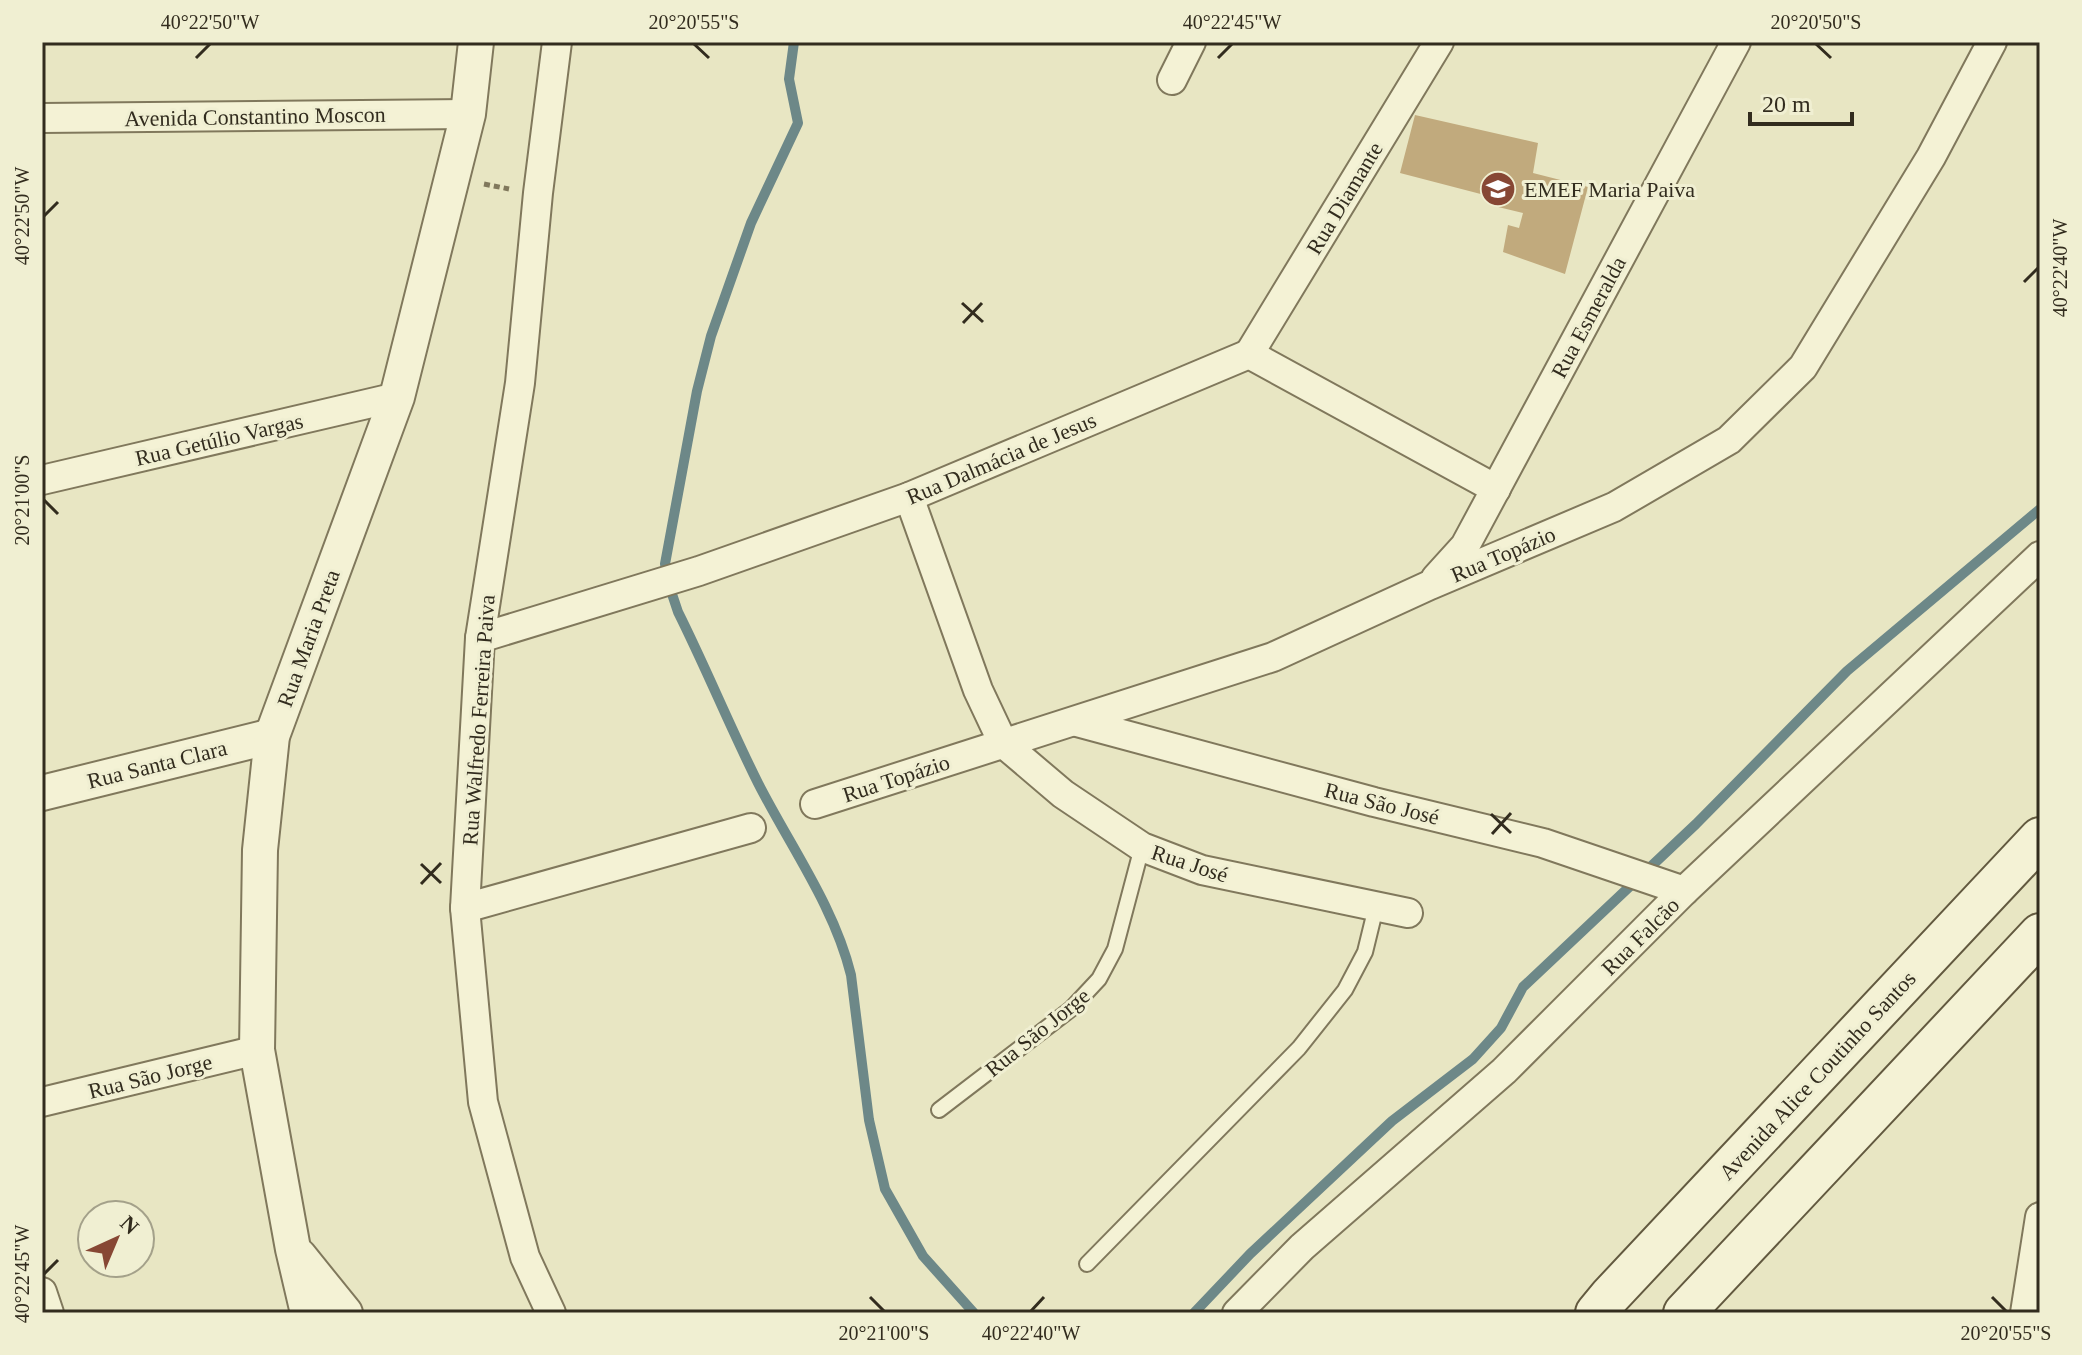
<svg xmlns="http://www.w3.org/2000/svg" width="2082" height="1355" font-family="Georgia,serif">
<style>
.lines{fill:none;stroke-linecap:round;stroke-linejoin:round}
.stream{stroke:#6d8888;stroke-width:10}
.building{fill:#c1aa7d}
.service-casing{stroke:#80785c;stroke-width:18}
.minor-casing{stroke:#80785c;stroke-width:32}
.tertiary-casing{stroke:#80785c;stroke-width:38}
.secondary-casing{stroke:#62593f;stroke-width:44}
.path{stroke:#80785c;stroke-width:5;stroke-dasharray:6 4;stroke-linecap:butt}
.service{stroke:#f4f2d5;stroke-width:14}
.minor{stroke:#f4f2d5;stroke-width:28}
.tertiary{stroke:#f4f2d5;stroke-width:34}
.secondary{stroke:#f4f2d5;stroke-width:40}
.ticks{fill:none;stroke:#322c1e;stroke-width:3}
.labels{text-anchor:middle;stroke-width:6;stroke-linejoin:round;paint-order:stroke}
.street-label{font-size:22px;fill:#322c1e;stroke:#f0efd2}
.poi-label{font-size:22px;fill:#322c1e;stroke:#f0efd2;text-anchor:start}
.neatline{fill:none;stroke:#322c1e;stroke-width:3}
.ticks-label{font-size:20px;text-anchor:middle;fill:#322c1e}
</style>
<rect width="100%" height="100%" fill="#e8e6c3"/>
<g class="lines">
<g class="stream">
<path d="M794 42 789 79 798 123 751 223 711 336 697 391 665 564 668 582 678 612C706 668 730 727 758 783 790 846 834 906 851 975L869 1120 885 1189 923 1256 974 1313"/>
<polyline points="1194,1313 1250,1254 1392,1121 1473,1059 1501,1028 1523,987 1696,824 1847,671 2040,509"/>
</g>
</g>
<polygon class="building" points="1415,115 1538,143 1533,173 1588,187 1565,274 1503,252 1508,225 1519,228 1523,213 1494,206 1496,198 1400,173"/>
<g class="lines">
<defs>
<g id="service">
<polyline points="939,1110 1071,1009 1099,979 1115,949 1142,847"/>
<polyline points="1087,1264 1299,1048 1345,990 1365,952 1376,907"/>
</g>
<g id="minor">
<polyline points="1172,80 1191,42"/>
<polyline points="42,118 468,114"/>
<polyline points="1249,354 1439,42"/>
<polyline points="42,480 397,397"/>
<polyline points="909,497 978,690 1003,743 1063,794 1142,847 1202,870 1408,913"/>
<polyline points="1436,578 1465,546 1736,42"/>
<polyline points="480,638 699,571 909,497 1249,354 1496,489"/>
<polyline points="1077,722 1374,802 1543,843 1684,891"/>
<polyline points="815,804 1273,657 1430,585 1614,507 1729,440 1803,367 1931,157 1992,42"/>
<polyline points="465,908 751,828"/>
<polyline points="42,1102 257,1050"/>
<polyline points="42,1292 49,1313"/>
<polyline points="551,1313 525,1257 483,1102 465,908 480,638 520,383 538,193 557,42"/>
<polyline points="1237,1313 1302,1247 1504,1071 1684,891 2040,556"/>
<polyline points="2025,1313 2040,1217"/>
</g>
<g id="tertiary">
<polyline points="42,793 272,736"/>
<polyline points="299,1256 345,1313"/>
<polyline points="308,1313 293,1249 257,1050 260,850 272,736 397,397 468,114 476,42"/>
</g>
<g id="secondary">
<polyline points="1596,1313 1610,1296 2040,838"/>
<polyline points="1684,1313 2040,934"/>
</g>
</defs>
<use href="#service" class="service-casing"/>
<use href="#minor" class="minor-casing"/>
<use href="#tertiary" class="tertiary-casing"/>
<use href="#secondary" class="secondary-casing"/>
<polyline class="path" points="484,184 509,189"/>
<use href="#service" class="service"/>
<use href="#minor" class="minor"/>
<use href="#tertiary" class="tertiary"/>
<use href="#secondary" class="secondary"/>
</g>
<path class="ticks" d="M694 44 709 58M1816 44 1831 58M196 58 210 44M1218 58 1232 44M44 216 58 202M2024 282 2038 268M962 303 983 322M963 323 982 303M44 500 58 514M1491 814 1511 833M1492 834 1511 813M421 864 441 883M421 884 441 863M44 1274 58 1260M870 1297 884 1311M1992 1297 2006 1311M1031 1311 1044 1297"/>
<defs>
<symbol id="school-disc" viewBox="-11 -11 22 22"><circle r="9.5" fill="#874734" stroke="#f0efd2"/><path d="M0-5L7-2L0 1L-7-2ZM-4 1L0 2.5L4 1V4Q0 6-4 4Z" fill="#fff"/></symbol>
</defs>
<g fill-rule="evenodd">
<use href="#school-disc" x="1478" y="169" width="40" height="40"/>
</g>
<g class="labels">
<g class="street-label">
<text transform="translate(255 116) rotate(-1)" y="8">Avenida Constantino Moscon</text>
<text transform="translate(1344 198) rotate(-59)" y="8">Rua Diamante</text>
<text transform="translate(1588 317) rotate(-62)" y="8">Rua Esmeralda</text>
<text transform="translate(219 439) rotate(-13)" y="8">Rua Getúlio Vargas</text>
<text transform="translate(1001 458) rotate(-23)" y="8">Rua Dalmácia de Jesus</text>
<text transform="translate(1503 554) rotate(-23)" y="8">Rua Topázio</text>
<text transform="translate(308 638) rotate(-70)" y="8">Rua Maria Preta</text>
<text transform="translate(478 720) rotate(-86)" y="8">Rua Walfredo Ferreira Paiva</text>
<text transform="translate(157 764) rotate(-14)" y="8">Rua Santa Clara</text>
<text transform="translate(896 778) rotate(-18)" y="8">Rua Topázio</text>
<text transform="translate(1382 803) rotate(14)" y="8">Rua São José</text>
<text transform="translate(1190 863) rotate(18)" y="8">Rua José</text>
<text transform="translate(1640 936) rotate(-45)" y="8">Rua Falcão</text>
<text transform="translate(1037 1032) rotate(-39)" y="8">Rua São Jorge</text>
<text transform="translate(1817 1075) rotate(-47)" y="8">Avenida Alice Coutinho Santos</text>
<text transform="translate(150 1076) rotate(-14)" y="8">Rua São Jorge</text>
</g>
<g class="poi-label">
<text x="1524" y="197">EMEF Maria Paiva</text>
</g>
</g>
<rect width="2082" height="1355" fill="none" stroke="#f0efd2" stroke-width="88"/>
<g transform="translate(116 1239) rotate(44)"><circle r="38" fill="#f0efd2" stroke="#a4a18a" stroke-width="2"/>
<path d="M0-6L14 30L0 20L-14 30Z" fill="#874734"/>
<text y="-12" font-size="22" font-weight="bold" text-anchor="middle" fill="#322c1e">N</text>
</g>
<path d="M1750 112v12h102v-12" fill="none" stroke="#322c1e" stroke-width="4"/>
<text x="1762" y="112" font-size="24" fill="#322c1e" stroke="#f0efd2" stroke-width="6" paint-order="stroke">20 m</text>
<rect x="44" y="44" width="1994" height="1267" class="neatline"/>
<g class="ticks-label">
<text x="210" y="29">40°22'50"W</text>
<text x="694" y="29">20°20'55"S</text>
<text x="1232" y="29">40°22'45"W</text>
<text x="1816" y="29">20°20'50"S</text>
<text transform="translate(22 216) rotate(-90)" y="7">40°22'50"W</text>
<text transform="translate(2060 268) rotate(-90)" y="7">40°22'40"W</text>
<text transform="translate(22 500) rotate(-90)" y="7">20°21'00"S</text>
<text transform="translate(22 1274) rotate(-90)" y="7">40°22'45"W</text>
<text x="884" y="1340">20°21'00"S</text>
<text x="1031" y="1340">40°22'40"W</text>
<text x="2006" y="1340">20°20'55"S</text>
</g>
</svg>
